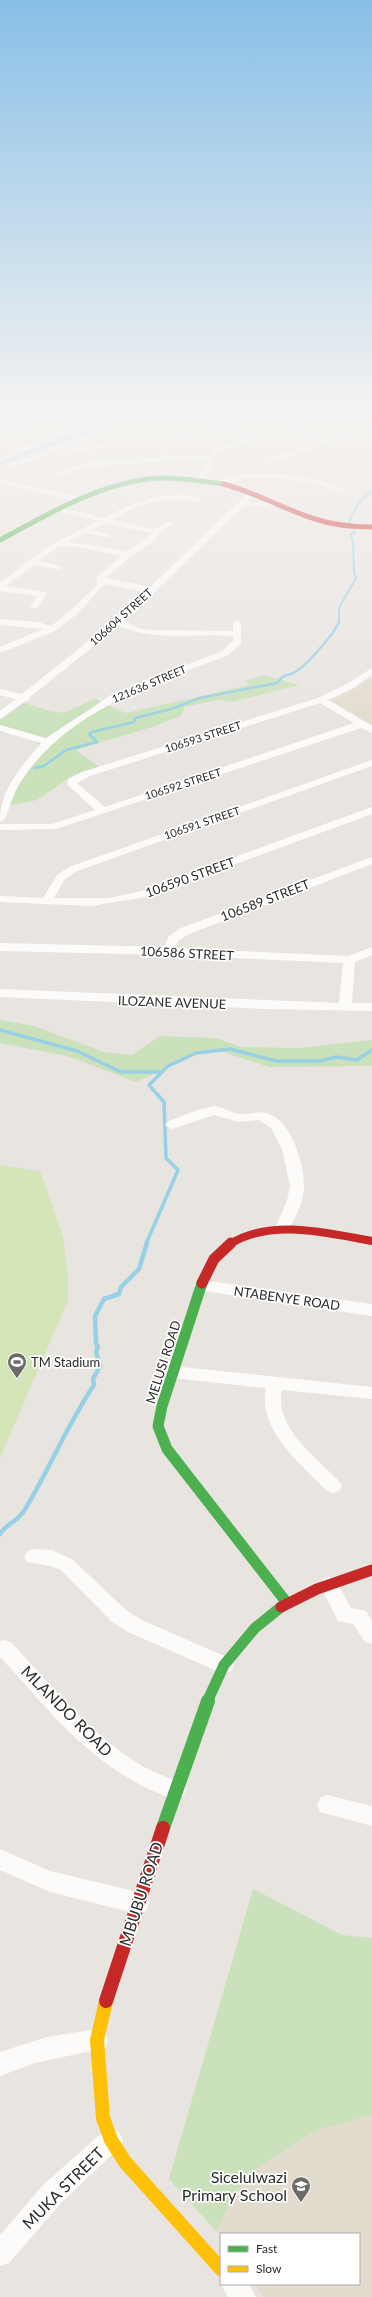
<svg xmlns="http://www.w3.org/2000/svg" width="372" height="2297" font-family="Lato,sans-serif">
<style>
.education{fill:#e2dccf}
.green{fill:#cae1bb}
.pitch{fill:#d4e5b8}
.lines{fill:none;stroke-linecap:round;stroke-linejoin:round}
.stream-far3{stroke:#98d0e5;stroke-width:2}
.stream-far2{stroke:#98d0e5;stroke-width:2.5}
.stream-far1{stroke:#98d0e5;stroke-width:3.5}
.stream{stroke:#98d0e5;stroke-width:4.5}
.street{fill:#fcfbfa;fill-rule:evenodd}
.fast-far2{stroke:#4caf50;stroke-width:5}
.fast-far1{stroke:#4caf50;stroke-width:11}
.fast{stroke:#4caf50;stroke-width:14}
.slow{stroke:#ffc107;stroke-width:14}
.jam-far3{stroke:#c62828;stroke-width:5}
.jam-far2{stroke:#c62828;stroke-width:8}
.jam-far1{stroke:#c62828;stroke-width:11}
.jam{stroke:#c62828;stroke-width:14}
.labels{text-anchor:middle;stroke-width:3.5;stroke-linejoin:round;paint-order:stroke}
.far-street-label{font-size:11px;fill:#2a2a2a;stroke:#fff}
.street-label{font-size:13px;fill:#2a2a2a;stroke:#fff}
.poi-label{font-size:13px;fill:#2a2a2a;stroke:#fff;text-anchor:start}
.near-street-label{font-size:16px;fill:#2a2a2a;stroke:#fff}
.near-poi-label{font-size:16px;fill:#2a2a2a;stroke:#fff;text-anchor:end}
</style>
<rect width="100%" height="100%" fill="#e8e4e0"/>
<g class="education">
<polygon points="372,678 372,725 330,700 342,696"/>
<polygon points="372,2115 372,2297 263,2297 254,2284 359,2284 359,2234 221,2234 221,2236 216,2231 245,2176 317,2130"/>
</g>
<g class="green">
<path d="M263 675 300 685 232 702 218 700 184 707 181 716 155 726 76 750 99 767 72 776 37 800 0 807 11 780 40 746C34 736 11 734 0 732V720L24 703 50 711 64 713 96 698 100 702 126 713 249 685 245 681Z"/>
<polygon points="0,1020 34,1026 104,1052 132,1055 160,1036 215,1038 242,1047 298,1048 372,1040 372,1066 269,1067 223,1052 208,1052 196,1055 136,1082 67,1056 0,1043"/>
<polygon points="253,1889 342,1935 372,1938 372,2115 317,2130 245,2176 216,2231 169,2179"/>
</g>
<polygon class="pitch" points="0,1165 40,1171 63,1237 68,1276 68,1300 0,1458"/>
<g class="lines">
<g class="stream-far3">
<polyline points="96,427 118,416"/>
<polyline points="0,463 88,431"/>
<polyline points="351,524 349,521 358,504 372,490"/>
<path d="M339 623V608L356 578C350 564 357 549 351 535L355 533 354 530"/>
</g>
<path class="stream-far2" d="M34 768 44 766 66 750 97 742 89 734 92 732 134 722 135 718 171 709 200 698 277 683C284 673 285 677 295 672 305 667 335 633 339 622"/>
<g class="stream-far1">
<polyline points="0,1030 77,1051 121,1072 161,1072"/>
<polyline points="146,1244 178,1170 166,1158 164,1102 149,1085 168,1066 196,1053 230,1049 276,1061 320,1061 336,1057 357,1060 372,1050"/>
</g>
<path class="stream" d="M0 1534C6 1524 18 1521 24 1511 49 1470 67 1425 94 1385L93 1379 100 1366 96 1352 98 1346 96 1344 95 1316 104 1299 119 1294 121 1287 139 1269 147 1243"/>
<g class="street">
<polygon points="31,416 77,425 99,416 107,416 15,455 9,455 9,451 70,427 33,420 0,436 0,431"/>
<polygon points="124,416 132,416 101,434 71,446 77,448 114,443 116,444 116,446 77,452 64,448 9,469 2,467 58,446 59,444 97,432"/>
<path d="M194 416H203L257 434 323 416H333L292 428 326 439 372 423V427L269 464 265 462 266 460 319 442 284 430 224 450 218 453 204 480 200 482 196 480 207 460 110 465 74 471 59 476 55 474C71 460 139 457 161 457L158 450 167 440 213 424ZM220 426 250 436 218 446 209 456H168L166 450 171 442Z"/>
<path d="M239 474C263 473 328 475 345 491L341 493C334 491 328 487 321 485 302 481 239 470 227 486L220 484 226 477Z"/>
<polygon points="0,479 79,497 80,499 76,501 0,483"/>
<path d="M249 492 256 494 248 502H273L277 504 273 506H244L124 621 140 629 153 630 233 631V623L237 620 241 623V644L228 655C154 684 68 710 22 780 14 791 10 807 5 819L0 822C0 788 20 769 41 743L0 731V725L46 738 113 694 222 651 233 641V636C195 633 155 642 119 626L30 697 29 700 25 701 0 719V711L16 699 0 695V689L22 694 115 620 145 592 105 584 76 615 55 631 0 653V647L43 629 0 625V619L38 622 51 626 70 611 97 585V577L121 556C110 553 70 544 60 547 52 549 46 556 39 561L61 566V570L34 565 6 586 46 592 47 594 37 609 30 607 37 596 0 591V583L47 547 97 521 56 510V506L103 518C133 502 164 490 199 497L200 499 196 501 163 499 134 508 111 520 154 529 169 522 173 524 161 531 153 542 131 556 106 578 150 587ZM105 523 151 533 147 538 125 552 104 547 68 542 86 533 109 538V534L92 530Z"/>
<path d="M372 668V675L353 688 328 700 372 726V733L361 728 56 829 0 830V824H52L95 810 67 784 68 779 82 772 318 698 347 684ZM320 703 354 723 105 807 77 783 90 776Z"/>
<polygon points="372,760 372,766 77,871 65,879 54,898 109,898 142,891 372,807 372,814 146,897 91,906 0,902 0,896 43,898 57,875 69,867"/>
<polygon points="372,857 372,864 189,934 178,941 175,948 348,956 372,947 372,955 355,962 352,1003 372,1003 372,1011 266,1009 0,997 0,989 339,1003 343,963 168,955 0,951 0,943 164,947 169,936 181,928"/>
<path d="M214 1106C223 1107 231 1113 240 1114 254 1115 260 1108 275 1117 294 1129 308 1174 303 1195 301 1208 293 1222 286 1234H276L274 1230 287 1201 290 1186 282 1149 271 1128 258 1120 239 1122 214 1115 172 1129 165 1125 167 1122 197 1110Z"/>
<polygon points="202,1280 372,1304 372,1316 197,1290 194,1286 197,1282"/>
<path d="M172 1366 372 1387V1399L282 1390C274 1428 316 1457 339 1481L342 1486 339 1491 333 1493 327 1491C301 1464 257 1430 266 1388L172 1378 166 1376 164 1372 166 1368Z"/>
<polygon points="33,1549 52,1550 73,1560 126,1610 142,1620 231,1659 234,1665 231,1671 224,1674 217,1671 128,1632 112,1622 61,1570 50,1566 27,1562 24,1557 27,1552"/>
<polygon points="329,1577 335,1579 351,1608 366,1611 372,1621 372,1644 365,1642 353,1624 338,1621 320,1585 323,1579"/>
<path d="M4 1640 11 1642C50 1684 87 1731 136 1762 151 1772 167 1777 183 1783L186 1790 183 1797 176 1800C95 1772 56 1717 0 1657V1641Z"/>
<polygon points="327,1795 372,1806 372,1826 320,1812 317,1805 320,1798"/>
<polygon points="0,1849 50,1871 138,1892 146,1895 149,1903 146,1911 138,1914 50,1892 0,1870"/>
<polygon points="97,2029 105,2032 108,2040 105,2048 35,2063 0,2076 0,2052 47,2037"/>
<polygon points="111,2128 119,2132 123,2140 119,2148 62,2202 9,2263 0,2266 0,2235 44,2184 103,2132"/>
<polygon points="221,2284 249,2284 256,2297 228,2297"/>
</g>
<path class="fast-far2" d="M0 540C50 513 101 482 159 478 180 477 202 481 223 484"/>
<g class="fast-far1">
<polyline points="202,1283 162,1406 158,1426 167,1449 287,1603"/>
<polyline points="207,1702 224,1665 255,1628 281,1607"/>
</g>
<polyline class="fast" points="163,1828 208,1701"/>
<polyline class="slow" points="106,2001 97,2040 103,2118 111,2140 125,2162 221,2269"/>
<path class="jam-far3" d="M223 484C255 492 283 509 315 519 333 525 353 527 372 527"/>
<path class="jam-far2" d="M230 1244C272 1218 327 1233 372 1241"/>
<g class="jam-far1">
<polyline points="202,1283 214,1259 231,1243"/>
<polyline points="281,1607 317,1589 372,1570"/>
</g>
<polyline class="jam" points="106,2001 163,1828"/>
</g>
<linearGradient id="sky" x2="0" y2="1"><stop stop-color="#88bfe7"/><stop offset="0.56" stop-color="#f5f3f1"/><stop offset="1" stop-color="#f5f3f1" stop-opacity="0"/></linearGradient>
<rect width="372" height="737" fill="url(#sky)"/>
<defs>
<symbol id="stadium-pin" viewBox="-11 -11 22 30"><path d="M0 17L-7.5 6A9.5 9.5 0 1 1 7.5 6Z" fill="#6c6b6a" stroke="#fff"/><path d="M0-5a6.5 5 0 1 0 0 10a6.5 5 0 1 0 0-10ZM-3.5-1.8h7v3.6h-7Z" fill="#fff"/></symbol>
<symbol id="school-pin" viewBox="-11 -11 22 30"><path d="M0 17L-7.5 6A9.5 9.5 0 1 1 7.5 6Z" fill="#6c6b6a" stroke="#fff"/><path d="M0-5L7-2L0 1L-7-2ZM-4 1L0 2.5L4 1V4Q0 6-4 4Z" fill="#fff"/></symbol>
</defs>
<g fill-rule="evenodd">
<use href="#stadium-pin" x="6" y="1351" width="22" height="30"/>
<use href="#school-pin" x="290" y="2175" width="22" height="30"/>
</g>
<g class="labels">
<g class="far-street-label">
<text transform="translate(121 617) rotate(-42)" y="4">106604 STREET</text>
<text transform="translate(149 684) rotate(-23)" y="4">121636 STREET</text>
<text transform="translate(203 737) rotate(-18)" y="4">106593 STREET</text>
<text transform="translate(183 784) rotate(-18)" y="4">106592 STREET</text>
<text transform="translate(202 823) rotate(-19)" y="4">106591 STREET</text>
</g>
<g class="street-label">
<text transform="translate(190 877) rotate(-20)" y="5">106590 STREET</text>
<text transform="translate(265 900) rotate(-21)" y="5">106589 STREET</text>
<text transform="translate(187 953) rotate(3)" y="5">106586 STREET</text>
<text transform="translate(172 1002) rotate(2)" y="5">ILOZANE AVENUE</text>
<text transform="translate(287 1298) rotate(8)" y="5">NTABENYE ROAD</text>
<text transform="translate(163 1362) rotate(-72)" y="5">MELUSI ROAD</text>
</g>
<g class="poi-label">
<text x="31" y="1367">TM Stadium</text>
</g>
<g class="near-street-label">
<text transform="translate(67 1711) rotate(45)" y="6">MLANDO ROAD</text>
<text transform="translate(141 1894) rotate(-72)" y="6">MBUBU ROAD</text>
<text transform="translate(63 2188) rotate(-45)" y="6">MUKA STREET</text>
</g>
<g class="near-poi-label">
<text x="287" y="2183">Sicelulwazi<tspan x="287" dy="18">Primary School</tspan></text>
</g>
</g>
<rect x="220" y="2233" width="140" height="52" fill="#ffffff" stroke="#aaaaaa"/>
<rect x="228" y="2246" width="20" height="6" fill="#4caf50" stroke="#aaaaaa"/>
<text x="256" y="2253" font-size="12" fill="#2a2a2a">Fast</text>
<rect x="228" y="2266" width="20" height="6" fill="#ffc107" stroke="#aaaaaa"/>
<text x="256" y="2273" font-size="12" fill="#2a2a2a">Slow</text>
</svg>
